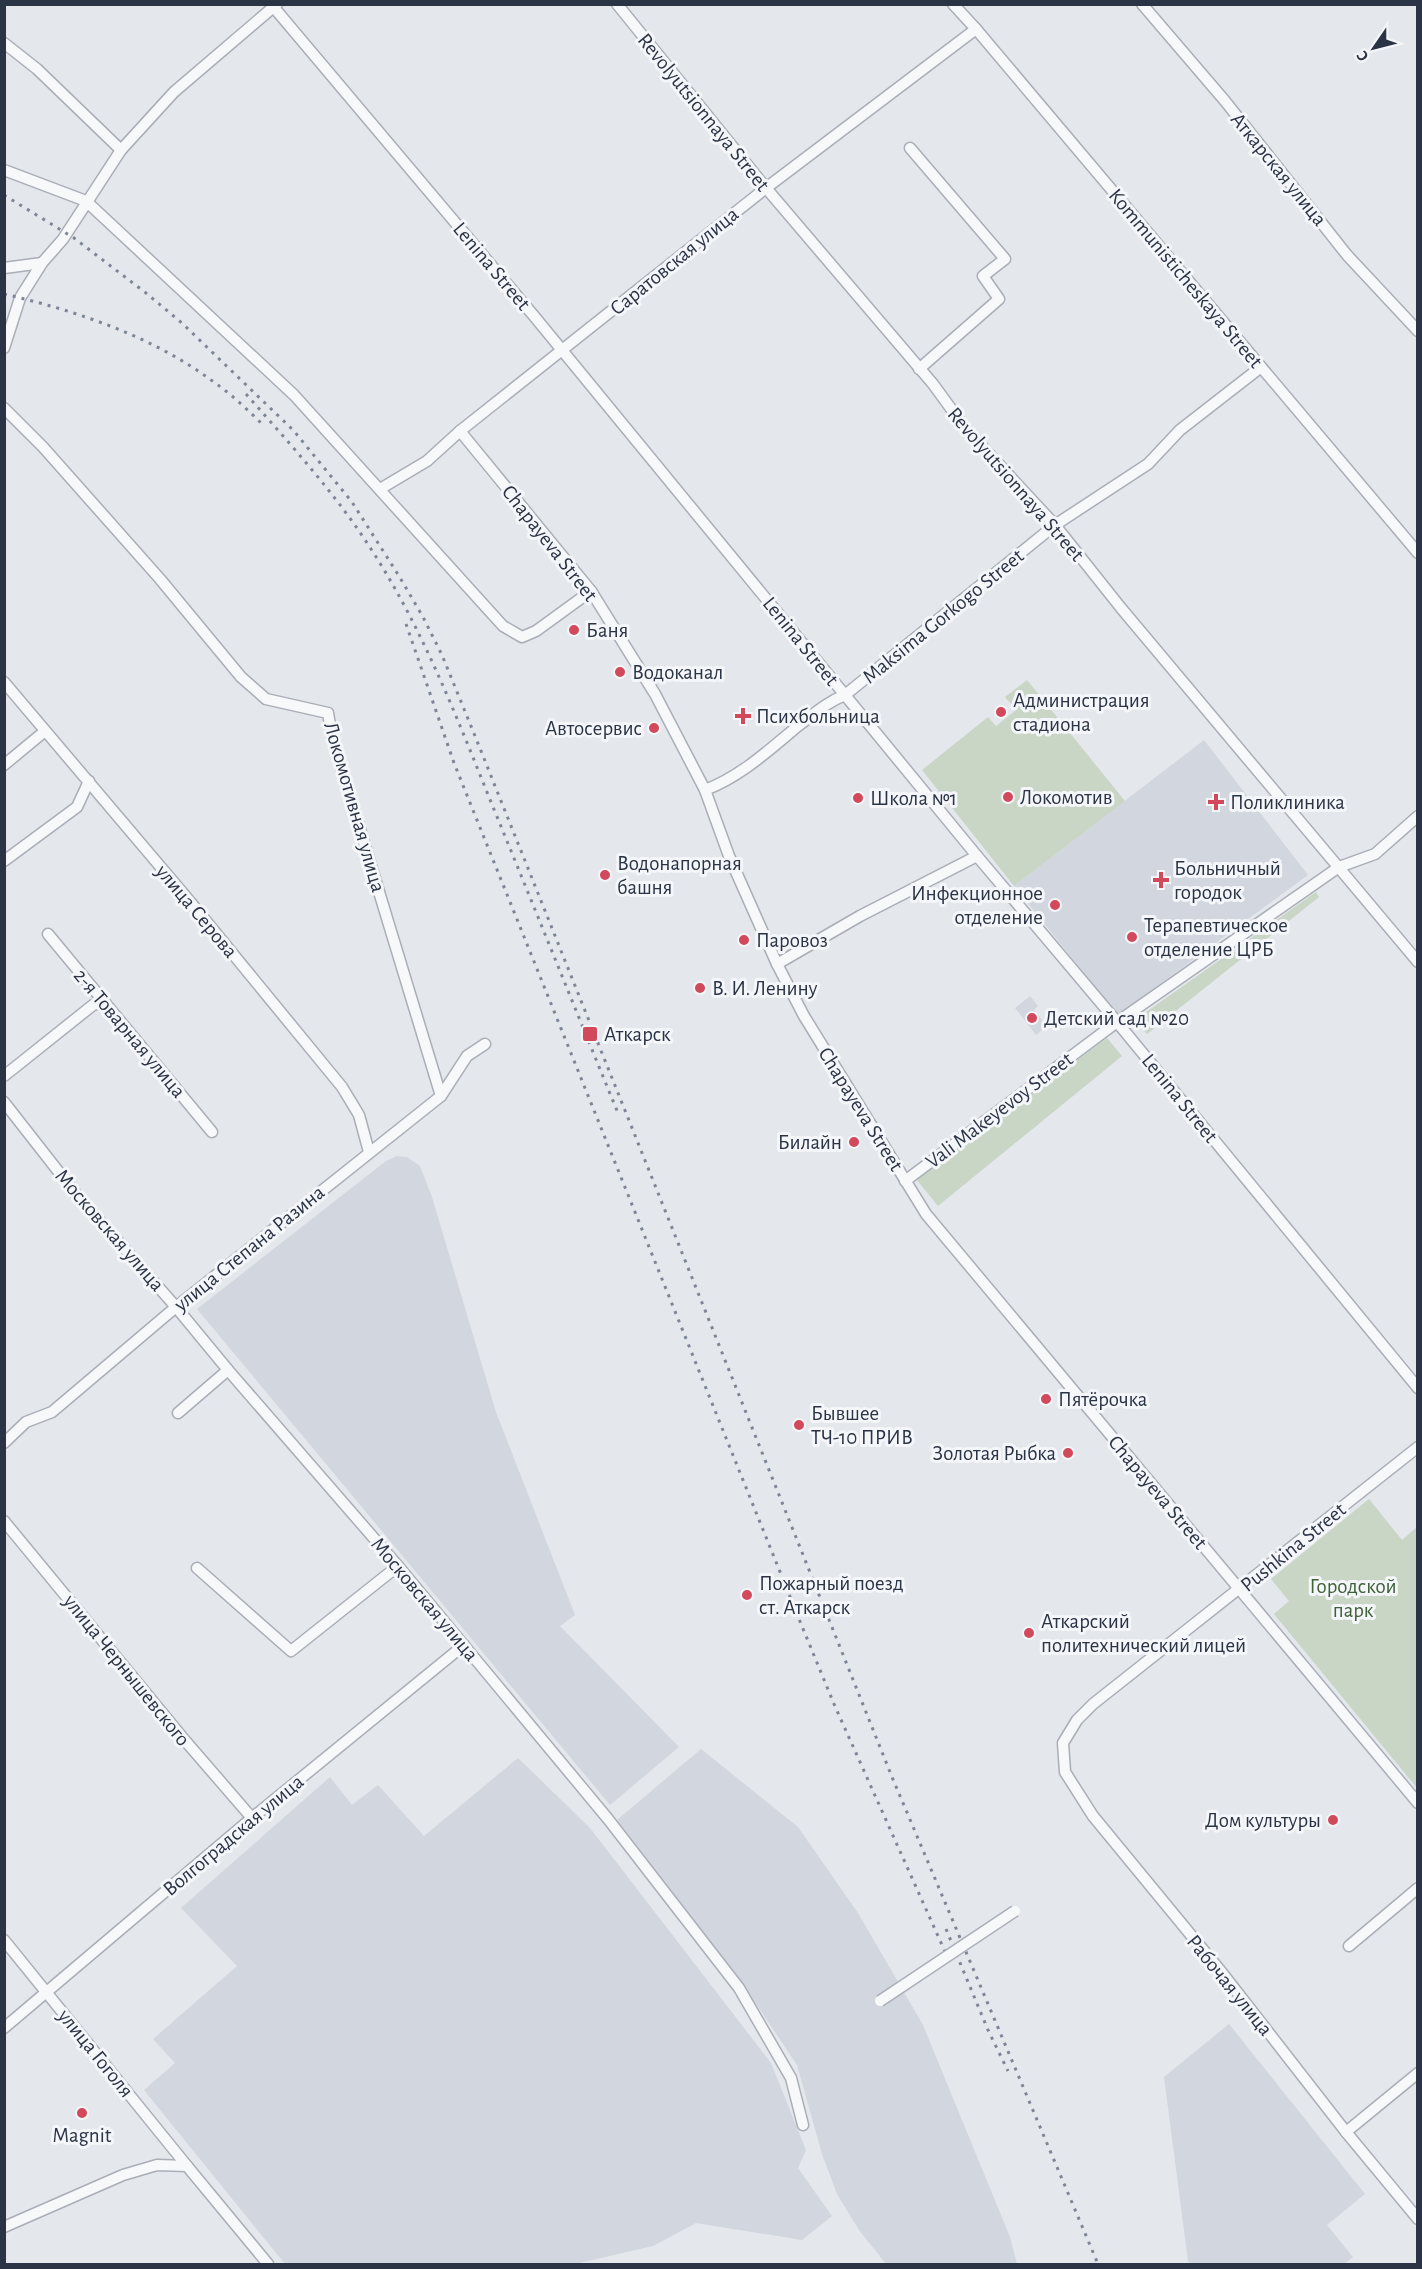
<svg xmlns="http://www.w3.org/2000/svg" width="1422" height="2269" font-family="'Alegreya Sans',sans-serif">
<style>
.built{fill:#d2d6de}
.green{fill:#c9d6c5}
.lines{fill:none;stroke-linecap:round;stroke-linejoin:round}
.minor-casing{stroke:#a9aeb7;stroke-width:13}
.minor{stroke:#f7f8fa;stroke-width:10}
.rail{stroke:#7d8696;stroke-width:3;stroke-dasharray:3 6;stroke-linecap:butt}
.minor-bridge-casing{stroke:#a9aeb7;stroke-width:13;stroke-linecap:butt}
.minor-bridge{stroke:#f7f8fa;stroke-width:10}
.poi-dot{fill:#d1495b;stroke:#f4f6f9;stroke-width:2}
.labels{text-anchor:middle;stroke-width:6;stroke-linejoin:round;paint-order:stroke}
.street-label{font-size:21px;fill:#2b3445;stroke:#f4f6f9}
.poi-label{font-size:21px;fill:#2b3445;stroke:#f4f6f9;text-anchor:start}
.park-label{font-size:21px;fill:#3f6138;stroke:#f4f6f9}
</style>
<rect width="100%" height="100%" fill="#e4e7ec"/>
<g class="built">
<polygon points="1204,740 1308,875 1118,1015 1014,886"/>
<polygon points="1030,996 1038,1006 1034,1010 1047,1026 1036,1035 1015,1008"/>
<polygon points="397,1156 407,1157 420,1166 432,1197 496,1412 575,1615 560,1626 679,1747 610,1805 197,1309 386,1161"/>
<polygon points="701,1749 798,1827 858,1913 923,2025 1010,2237 1017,2264 886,2264 859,2230 837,2194 822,2154 797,2065 736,1974 617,1820"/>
<polygon points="518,1758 590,1828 771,2063 806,2150 798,2168 832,2216 802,2240 696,2223 653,2246 575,2264 285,2264 144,2090 175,2063 153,2039 237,1966 181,1908 330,1777 352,1805 378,1785 424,1836"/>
<polygon points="1229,2024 1365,2194 1327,2225 1353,2257 1344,2264 1190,2264 1188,2261 1164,2077"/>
</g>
<g class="green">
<polygon points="1027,680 1125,801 1014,886 922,770 988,717 996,726 1016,710 1005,697"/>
<polygon points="1316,892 1319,897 1147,1034 1135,1020"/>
<polygon points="1107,1038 1122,1056 938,1206 916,1179"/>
<polygon points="1369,1499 1402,1540 1417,1527 1417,1788 1274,1614 1289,1601 1271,1579"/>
</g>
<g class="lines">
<defs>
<g id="minor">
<polyline points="271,4 534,316 977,856 1117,1022 1418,1388"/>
<polyline points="617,4 766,188 933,384 965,428 1055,525 1121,608 1418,962"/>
<polyline points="953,4 976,29 1418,553"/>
<polyline points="1142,4 1225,101 1347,255 1418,331"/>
<polyline points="4,43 37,69 121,150"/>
<polyline points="910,148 1005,259 983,276 999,299 919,369"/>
<polyline points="4,170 86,201 294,395 503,626 522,637 536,631 591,591"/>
<polyline points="4,268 42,263"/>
<polyline points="4,348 20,298 42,263 63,239 121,150 174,92 277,4"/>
<polyline points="4,408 43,447 160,579 241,677 266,699 328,713 332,737 441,1096"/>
<polyline points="460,431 766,188 976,29"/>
<polyline points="380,489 427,461 460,431 591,591 655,694 705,790 729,856 777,964 804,1016 926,1214 1418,1803"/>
<polyline points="4,682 192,904 342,1087 359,1115 369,1152"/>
<polyline points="4,765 45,731"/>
<path d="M705 790C740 777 769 750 798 726 814 714 827 702 845 695L1055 525 1148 464 1180 430 1261 367"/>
<polyline points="4,861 77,807 89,781"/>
<polyline points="48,934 212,1132"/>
<polyline points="777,964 860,916 977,856"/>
<polyline points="4,1076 93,1005 105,1002"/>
<polyline points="4,1102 76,1194 176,1307 228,1370 398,1566 608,1819 739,1988 791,2078 803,2125"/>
<polyline points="905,1181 1117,1022 1339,867 1375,854 1418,816"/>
<polyline points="178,1413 228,1370"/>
<polyline points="4,1443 26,1422 52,1412 176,1307 441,1096 467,1056 485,1044"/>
<polyline points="1418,1447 1093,1704 1077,1720 1063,1743 1065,1772 1093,1816 1223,1974 1346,2132 1418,2219"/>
<polyline points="4,1521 182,1737 252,1818"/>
<polyline points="197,1568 291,1651 398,1566"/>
<polyline points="4,1940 187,2166"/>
<polyline points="1349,1946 1418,1888"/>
<polyline points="4,2028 252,1818 464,1645"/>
<polyline points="1346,2132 1418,2073"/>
<polyline points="4,2227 123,2175 157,2165 187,2166 268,2264"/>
</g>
</defs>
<use href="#minor" class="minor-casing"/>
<use href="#minor" class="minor"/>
<g class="rail">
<polyline points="4,195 74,238 146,293 183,324 294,431 352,502 399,576 423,617 442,655 473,731 892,1777 1098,2264"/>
<path d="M4 294C77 311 151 336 211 380 230 393 247 409 263 425"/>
<path d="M246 394C290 444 335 493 371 549 423 629 457 718 493 807 535 909 576 1011 618 1113"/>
<polyline points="406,624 454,763 799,1619 834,1704 951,1965"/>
<polyline points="946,1929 988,2030 1008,2071"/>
</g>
<defs>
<polyline id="minor-bridge" points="880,2001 1015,1911"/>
</defs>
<use href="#minor-bridge" class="minor-bridge-casing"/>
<use href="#minor-bridge" class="minor-bridge"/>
</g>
<g class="poi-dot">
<circle cx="574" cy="630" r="6"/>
<circle cx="620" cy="672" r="6"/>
<circle cx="1001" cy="712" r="6"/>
<path d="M740 707h6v6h6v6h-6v6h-6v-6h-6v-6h6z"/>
<circle cx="654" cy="728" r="6"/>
<circle cx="1008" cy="797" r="6"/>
<circle cx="858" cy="798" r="6"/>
<path d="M1213 793h6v6h6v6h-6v6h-6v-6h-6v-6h6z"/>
<circle cx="605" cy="875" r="6"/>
<path d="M1158 871h6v6h6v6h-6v6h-6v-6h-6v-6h6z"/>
<circle cx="1055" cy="905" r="6"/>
<circle cx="1132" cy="937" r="6"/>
<circle cx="744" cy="940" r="6"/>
<circle cx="700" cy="988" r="6"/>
<circle cx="1032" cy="1018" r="6"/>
<rect x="582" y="1026" width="16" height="16" rx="3"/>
<circle cx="854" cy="1142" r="6"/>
<circle cx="1046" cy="1399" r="6"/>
<circle cx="799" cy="1425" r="6"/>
<circle cx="1068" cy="1453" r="6"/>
<circle cx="747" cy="1595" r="6"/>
<circle cx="1029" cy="1633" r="6"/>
<circle cx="1333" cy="1820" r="6"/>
<circle cx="82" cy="2113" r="6"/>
</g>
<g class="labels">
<g class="street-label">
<text transform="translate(704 112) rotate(51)" y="7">Revolyutsionnaya Street</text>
<text transform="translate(1279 169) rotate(51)" y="7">Аткарская улица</text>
<text transform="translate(674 261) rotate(-39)" y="7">Саратовская улица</text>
<text transform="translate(492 266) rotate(50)" y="7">Lenina Street</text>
<text transform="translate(1186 278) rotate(50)" y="7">Kommunisticheskaya Street</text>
<text transform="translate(1016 484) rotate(49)" y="7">Revolyutsionnaya Street</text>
<text transform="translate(550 543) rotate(52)" y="7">Chapayeva Street</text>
<text transform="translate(943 616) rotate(-39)" y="7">Maksima Gorkogo Street</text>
<text transform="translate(801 641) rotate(51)" y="7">Lenina Street</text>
<text transform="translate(355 807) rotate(74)" y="7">Локомотивная улица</text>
<text transform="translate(197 911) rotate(50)" y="7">улица Серова</text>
<text transform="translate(130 1033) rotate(50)" y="7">2-я Товарная улица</text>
<text transform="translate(1180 1098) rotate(51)" y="7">Lenina Street</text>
<text transform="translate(861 1109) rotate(58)" y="7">Chapayeva Street</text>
<text transform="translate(999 1110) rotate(-37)" y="7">Vali Makeyevoy Street</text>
<text transform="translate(110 1230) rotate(49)" y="7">Московская улица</text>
<text transform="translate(249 1248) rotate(-39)" y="7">улица Степана Разина</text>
<text transform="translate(1158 1492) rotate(50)" y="7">Chapayeva Street</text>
<text transform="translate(1293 1547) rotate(-39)" y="7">Pushkina Street</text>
<text transform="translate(425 1599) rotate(50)" y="7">Московская улица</text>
<text transform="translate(127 1670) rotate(51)" y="7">улица Чернышевского</text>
<text transform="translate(233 1835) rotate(-40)" y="7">Волгоградская улица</text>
<text transform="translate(1230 1985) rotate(51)" y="7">Рабочая улица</text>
<text transform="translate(96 2053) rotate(51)" y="7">улица Гоголя</text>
</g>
<g class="poi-label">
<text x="586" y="637">Баня</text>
<text x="632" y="679">Водоканал</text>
<text x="1013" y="707">Администрация<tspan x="1013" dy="24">стадиона</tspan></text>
<text x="756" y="723">Психбольница</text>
<text x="642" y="735" text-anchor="end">Автосервис</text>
<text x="1020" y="804">Локомотив</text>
<text x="870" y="805">Школа №1</text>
<text x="1230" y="809">Поликлиника</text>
<text x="617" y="870">Водонапорная<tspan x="617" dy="24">башня</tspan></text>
<text x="1174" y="875">Больничный<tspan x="1174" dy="24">городок</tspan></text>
<text x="1043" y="900" text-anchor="end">Инфекционное<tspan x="1043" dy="24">отделение</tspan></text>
<text x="1144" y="932">Терапевтическое<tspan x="1144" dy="24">отделение ЦРБ</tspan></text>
<text x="756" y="947">Паровоз</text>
<text x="712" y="995">В. И. Ленину</text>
<text x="1044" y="1025">Детский сад №20</text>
<text x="604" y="1041">Аткарск</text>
<text x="842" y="1149" text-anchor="end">Билайн</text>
<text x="1058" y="1406">Пятёрочка</text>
<text x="811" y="1420">Бывшее<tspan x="811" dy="24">ТЧ-10 ПРИВ</tspan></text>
<text x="1056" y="1460" text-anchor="end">Золотая Рыбка</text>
<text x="759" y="1590">Пожарный поезд<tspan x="759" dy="24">ст. Аткарск</tspan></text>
<text x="1041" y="1628">Аткарский<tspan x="1041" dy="24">политехнический лицей</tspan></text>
<text x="1321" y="1827" text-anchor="end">Дом культуры</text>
<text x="82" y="2142" text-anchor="middle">Magnit</text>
</g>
<g class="park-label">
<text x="1353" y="1593">Городской<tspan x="1353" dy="24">парк</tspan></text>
</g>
</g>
<rect width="1422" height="2269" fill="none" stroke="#2b3445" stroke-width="12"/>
<g transform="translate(1374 48) rotate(235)" stroke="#f4f6f9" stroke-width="4.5" paint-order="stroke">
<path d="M0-4.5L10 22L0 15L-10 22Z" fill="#2b3445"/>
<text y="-9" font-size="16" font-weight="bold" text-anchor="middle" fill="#2b3445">С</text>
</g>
</svg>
